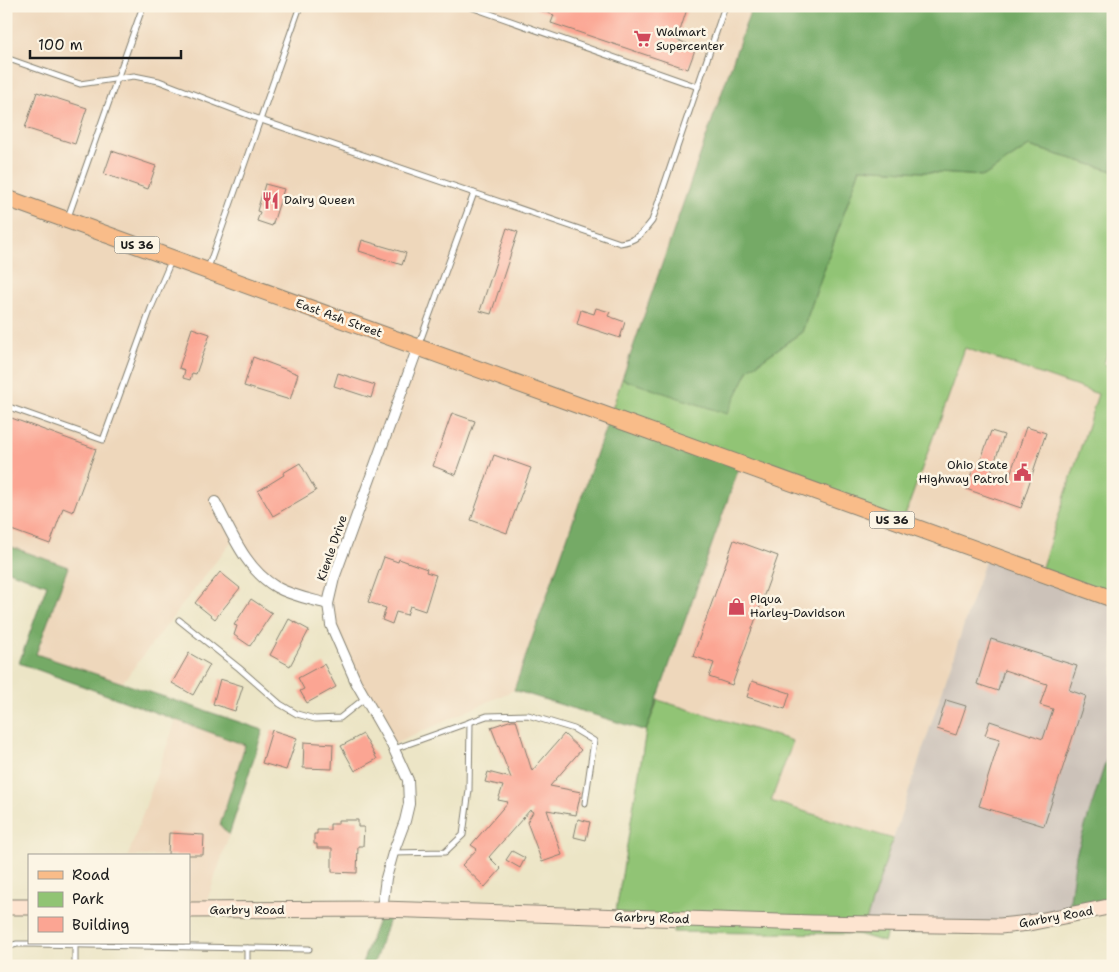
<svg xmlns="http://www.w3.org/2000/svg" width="1119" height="972" font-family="'Shantell Sans',sans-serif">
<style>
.built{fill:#eed7bb}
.industrial{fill:#ccc2b9}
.green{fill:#91c474;stroke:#567048}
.forest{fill:#74aa66;stroke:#486341}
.building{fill:#fba593}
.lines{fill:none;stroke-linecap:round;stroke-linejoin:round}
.lane-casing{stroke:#848071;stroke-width:7}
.street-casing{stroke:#848071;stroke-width:12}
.secondary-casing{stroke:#848071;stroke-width:17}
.primary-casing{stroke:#848071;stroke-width:18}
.lane{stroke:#fff;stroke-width:5}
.street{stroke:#fff;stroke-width:10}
.secondary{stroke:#fde4d0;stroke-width:15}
.primary{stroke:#f9bc89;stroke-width:16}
.labels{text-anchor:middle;stroke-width:5;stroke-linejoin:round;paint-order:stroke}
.shield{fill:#fcf5e5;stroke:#5f5d58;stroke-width:1}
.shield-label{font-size:11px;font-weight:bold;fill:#1c1c1c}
.poi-label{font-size:12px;fill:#1c1c1c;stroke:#fcf5e5;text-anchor:start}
.street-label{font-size:12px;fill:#1c1c1c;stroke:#fcf5e5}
</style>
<rect width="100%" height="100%" fill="#fcf5e5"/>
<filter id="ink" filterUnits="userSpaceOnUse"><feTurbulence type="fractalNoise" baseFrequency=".02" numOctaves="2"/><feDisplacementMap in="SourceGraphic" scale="10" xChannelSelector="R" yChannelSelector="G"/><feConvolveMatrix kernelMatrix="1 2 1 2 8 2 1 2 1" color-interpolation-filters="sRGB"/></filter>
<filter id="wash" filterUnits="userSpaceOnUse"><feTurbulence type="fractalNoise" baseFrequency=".0096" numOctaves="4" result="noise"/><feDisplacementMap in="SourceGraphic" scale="20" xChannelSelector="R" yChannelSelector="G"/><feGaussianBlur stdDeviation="1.12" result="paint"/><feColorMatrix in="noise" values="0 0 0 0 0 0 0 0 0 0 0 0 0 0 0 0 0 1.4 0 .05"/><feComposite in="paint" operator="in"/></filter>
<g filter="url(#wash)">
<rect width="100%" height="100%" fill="#ece5c6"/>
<g class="built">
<polygon points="6,6 752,6 514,690 392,745 366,698 328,604 275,586 234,538 122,683 36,654 68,567 6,545"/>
<polygon points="965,348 1098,394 1040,573 987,555 893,839 771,801 793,741 658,700 740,465 901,523"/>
<polygon points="176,720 245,745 220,825 229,835 204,910 189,910 189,856 128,856"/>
</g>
<polygon class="industrial" points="987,555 1113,599 1113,739 1076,855 1068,915 1029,923 865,924"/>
<g class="green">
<polygon points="1029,146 1113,171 1113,336 1104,364 1113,366 1113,599 1040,573 1098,394 965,348 902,524 609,418 622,379 727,413 749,369 802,332 860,168 984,176"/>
<polygon points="658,700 793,741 771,801 893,839 865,924 889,925 884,942 857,934 673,932 674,919 615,917 646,731"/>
</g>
<g class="forest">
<polygon points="752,6 1113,6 1113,171 1029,146 984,176 860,168 802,332 749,369 727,414 622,379"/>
<polygon points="609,418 740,465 646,731 514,690"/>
<polygon points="6,545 68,567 36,654 263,730 229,835 220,825 245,745 19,663 47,585 6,570"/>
<polygon points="1113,739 1113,906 1068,915 1076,855"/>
<polygon points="382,909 392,910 373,966 361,966"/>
</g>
<g id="blocks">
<g class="building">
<polygon points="533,6 688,6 677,40 696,47 688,69 551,23 554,15 533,8"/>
<polygon points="37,92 87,108 75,144 25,128"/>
<polygon points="112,151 156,166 148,189 104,174"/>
<polygon points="265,184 284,189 272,226 257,221 260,212 257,211"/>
<polygon points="507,228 518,232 491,314 480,311"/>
<polygon points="362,240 406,253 402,265 359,251"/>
<polygon points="596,308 610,312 608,316 625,322 620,338 577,324 581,310 594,314"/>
<polygon points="192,328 210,334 196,374 192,373 190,380 183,378 185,370 179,368"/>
<polygon points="253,357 298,374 290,400 244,386"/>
<polygon points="338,373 375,385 371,398 334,386"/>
<polygon points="452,413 475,421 456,475 433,466"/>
<polygon points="6,416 96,449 73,512 63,508 50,544 6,528"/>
<polygon points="1026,427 1046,433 1021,508 966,489 974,466 978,468 991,431 1004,435 991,472 1009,478"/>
<polygon points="494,455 531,468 507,533 471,520"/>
<polygon points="300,463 316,491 273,516 258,491 284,475 283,473"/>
<polygon points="734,540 778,556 732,685 709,677 714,663 693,656"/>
<polygon points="384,557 398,562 399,559 427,569 426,572 436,575 425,611 410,606 407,615 396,612 392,624 382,620 386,608 368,602"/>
<polygon points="220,572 240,588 215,619 195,603"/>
<polygon points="251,599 272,613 250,646 234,635 237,626 234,625"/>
<polygon points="289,619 309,630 290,666 270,655"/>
<polygon points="991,639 1077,666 1069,690 1086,696 1044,826 979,806 1000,739 985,735 990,721 1043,739 1053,709 1040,705 1047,684 1004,670 998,691 977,684"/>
<polygon points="189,653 210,665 193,695 172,683"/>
<polygon points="324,664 336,687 307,703 300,691 304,689 298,678"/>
<polygon points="220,679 243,686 235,711 213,704"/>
<polygon points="752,681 790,693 785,709 747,697"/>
<polygon points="946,700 966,706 956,735 937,729"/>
<polygon points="512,720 516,720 532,771 564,734 581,750 550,786 581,792 576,815 547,810 562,855 542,862 527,822 533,812 530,810 489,857 501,869 485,887 462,865 477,849 471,845 508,802 498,800 503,786 485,782 488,772 511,778 491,727"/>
<polygon points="272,730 297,738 286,770 262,763"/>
<polygon points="363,734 377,759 355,771 341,746"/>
<polygon points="304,742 333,744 332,769 303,768"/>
<polygon points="578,819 590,822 586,840 574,837"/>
<polygon points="338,820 358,820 358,827 364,827 363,846 358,846 357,873 332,872 332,848 317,848 317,844 314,844 314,834 317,834 317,830 330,830 330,824 338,824"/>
<polygon points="169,833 204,835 203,855 168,855"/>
<polygon points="512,851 525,858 520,868 506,860"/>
</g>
</g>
</g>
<g filter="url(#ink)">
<use href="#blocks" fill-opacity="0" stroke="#848071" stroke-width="1"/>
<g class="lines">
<defs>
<g id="lane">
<polyline points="468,6 698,87"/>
<path d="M6 58 80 84 134 76 159 81 261 120 620 243C636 241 642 234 652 221L725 6"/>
<polyline points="68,217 143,6"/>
<polyline points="208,268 300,6"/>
<polyline points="419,344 474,193"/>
<polyline points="6,406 103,440 151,308 171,261"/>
<polyline points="179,620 239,668 280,704 297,714 315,719 340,718 365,698"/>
<polyline points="394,749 487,716 528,715 574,729 594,741 585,803"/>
<polyline points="393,853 445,852 463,835 469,790 470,722"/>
<polyline points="75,943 75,966"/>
<polyline points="6,947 17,944 34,944 309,949"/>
<polyline points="247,964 247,948"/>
</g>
<g id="street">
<path d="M215 502C231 531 245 569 276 587 292 596 310 599 328 604"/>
<polyline points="382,909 386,878 393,853 405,821 409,804 408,780 392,745 356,682 331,625 328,604 334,578 418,347"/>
</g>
<g id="secondary">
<polyline points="6,907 29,907"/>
<polyline points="189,910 382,909 812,923 1000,926 1029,923 1113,906"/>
</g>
<path id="primary" d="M6 198C375 331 744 466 1113 599"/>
</defs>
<use href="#lane" class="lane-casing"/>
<use href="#street" class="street-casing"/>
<use href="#secondary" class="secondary-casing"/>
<use href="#primary" class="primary-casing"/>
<use href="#lane" class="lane"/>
<use href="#street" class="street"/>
<use href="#secondary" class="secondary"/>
<use href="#primary" class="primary"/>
</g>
</g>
<defs>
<symbol id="supermarket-bare" viewBox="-9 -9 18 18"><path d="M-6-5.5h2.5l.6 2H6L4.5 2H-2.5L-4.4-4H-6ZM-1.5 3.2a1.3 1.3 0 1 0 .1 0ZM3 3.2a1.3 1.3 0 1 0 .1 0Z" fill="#d1495b" stroke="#fcf5e5" stroke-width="2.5" paint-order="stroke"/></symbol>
<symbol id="restaurant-bare" viewBox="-9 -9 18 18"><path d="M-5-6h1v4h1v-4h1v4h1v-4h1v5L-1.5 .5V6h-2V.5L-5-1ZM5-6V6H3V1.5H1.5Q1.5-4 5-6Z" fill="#d1495b" stroke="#fcf5e5" stroke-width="2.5" paint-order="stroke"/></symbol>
<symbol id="civic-bare" viewBox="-9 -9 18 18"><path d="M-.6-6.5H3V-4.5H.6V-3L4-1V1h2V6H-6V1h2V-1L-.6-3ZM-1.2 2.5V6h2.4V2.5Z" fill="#d1495b" stroke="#fcf5e5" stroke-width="2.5" paint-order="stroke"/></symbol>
<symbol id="shop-bare" viewBox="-9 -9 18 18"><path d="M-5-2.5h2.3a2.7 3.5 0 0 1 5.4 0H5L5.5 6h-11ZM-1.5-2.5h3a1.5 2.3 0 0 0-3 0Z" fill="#d1495b" stroke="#fcf5e5" stroke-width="2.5" paint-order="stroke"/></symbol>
</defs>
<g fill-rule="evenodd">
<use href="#supermarket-bare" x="630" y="26" width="25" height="25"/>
<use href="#restaurant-bare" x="258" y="188" width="25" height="25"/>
<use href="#civic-bare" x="1010" y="460" width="25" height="25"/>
<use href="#shop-bare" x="724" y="594" width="25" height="25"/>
</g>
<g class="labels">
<g class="shield">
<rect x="114.5" y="236.5" width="45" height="17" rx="4"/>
<rect x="869.5" y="511.5" width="45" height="17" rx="4"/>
</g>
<g class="shield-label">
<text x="137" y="249">US 36</text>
<text x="892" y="524">US 36</text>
</g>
<g class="poi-label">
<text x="656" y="36">Walmart<tspan x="656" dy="14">Supercenter</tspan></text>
<text x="284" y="204">Dairy Queen</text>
<text x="1008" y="469" text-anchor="end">Ohio State<tspan x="1008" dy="14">Highway Patrol</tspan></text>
<text x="750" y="603">Piqua<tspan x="750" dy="14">Harley-Davidson</tspan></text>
</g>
<g class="street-label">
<text transform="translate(339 318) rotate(20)" y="4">East Ash Street</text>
<text transform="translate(332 548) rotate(-71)" y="4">Kienle Drive</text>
<text x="247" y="914">Garbry Road</text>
<text transform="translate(1056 917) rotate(-10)" y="4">Garbry Road</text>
<text transform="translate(652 918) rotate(2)" y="4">Garbry Road</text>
</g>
</g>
<rect width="1119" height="972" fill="none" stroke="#fcf5e5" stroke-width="25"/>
<rect x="28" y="854" width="162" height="90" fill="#fcf5e5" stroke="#a29e95"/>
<rect x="38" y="871" width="25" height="8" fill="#f9bc89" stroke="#a29e95"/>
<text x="72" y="880" font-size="15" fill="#1c1c1c">Road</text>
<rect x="38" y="892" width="25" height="15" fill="#91c474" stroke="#a29e95"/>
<text x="72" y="904" font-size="15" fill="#1c1c1c">Park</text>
<rect x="38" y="917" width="25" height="15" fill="#fba593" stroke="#a29e95"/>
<text x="72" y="930" font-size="15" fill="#1c1c1c">Building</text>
<path d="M30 50v8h151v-8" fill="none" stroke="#1c1c1c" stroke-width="2.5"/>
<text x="38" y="50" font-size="15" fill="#1c1c1c" stroke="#fcf5e5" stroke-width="4" paint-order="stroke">100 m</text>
</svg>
